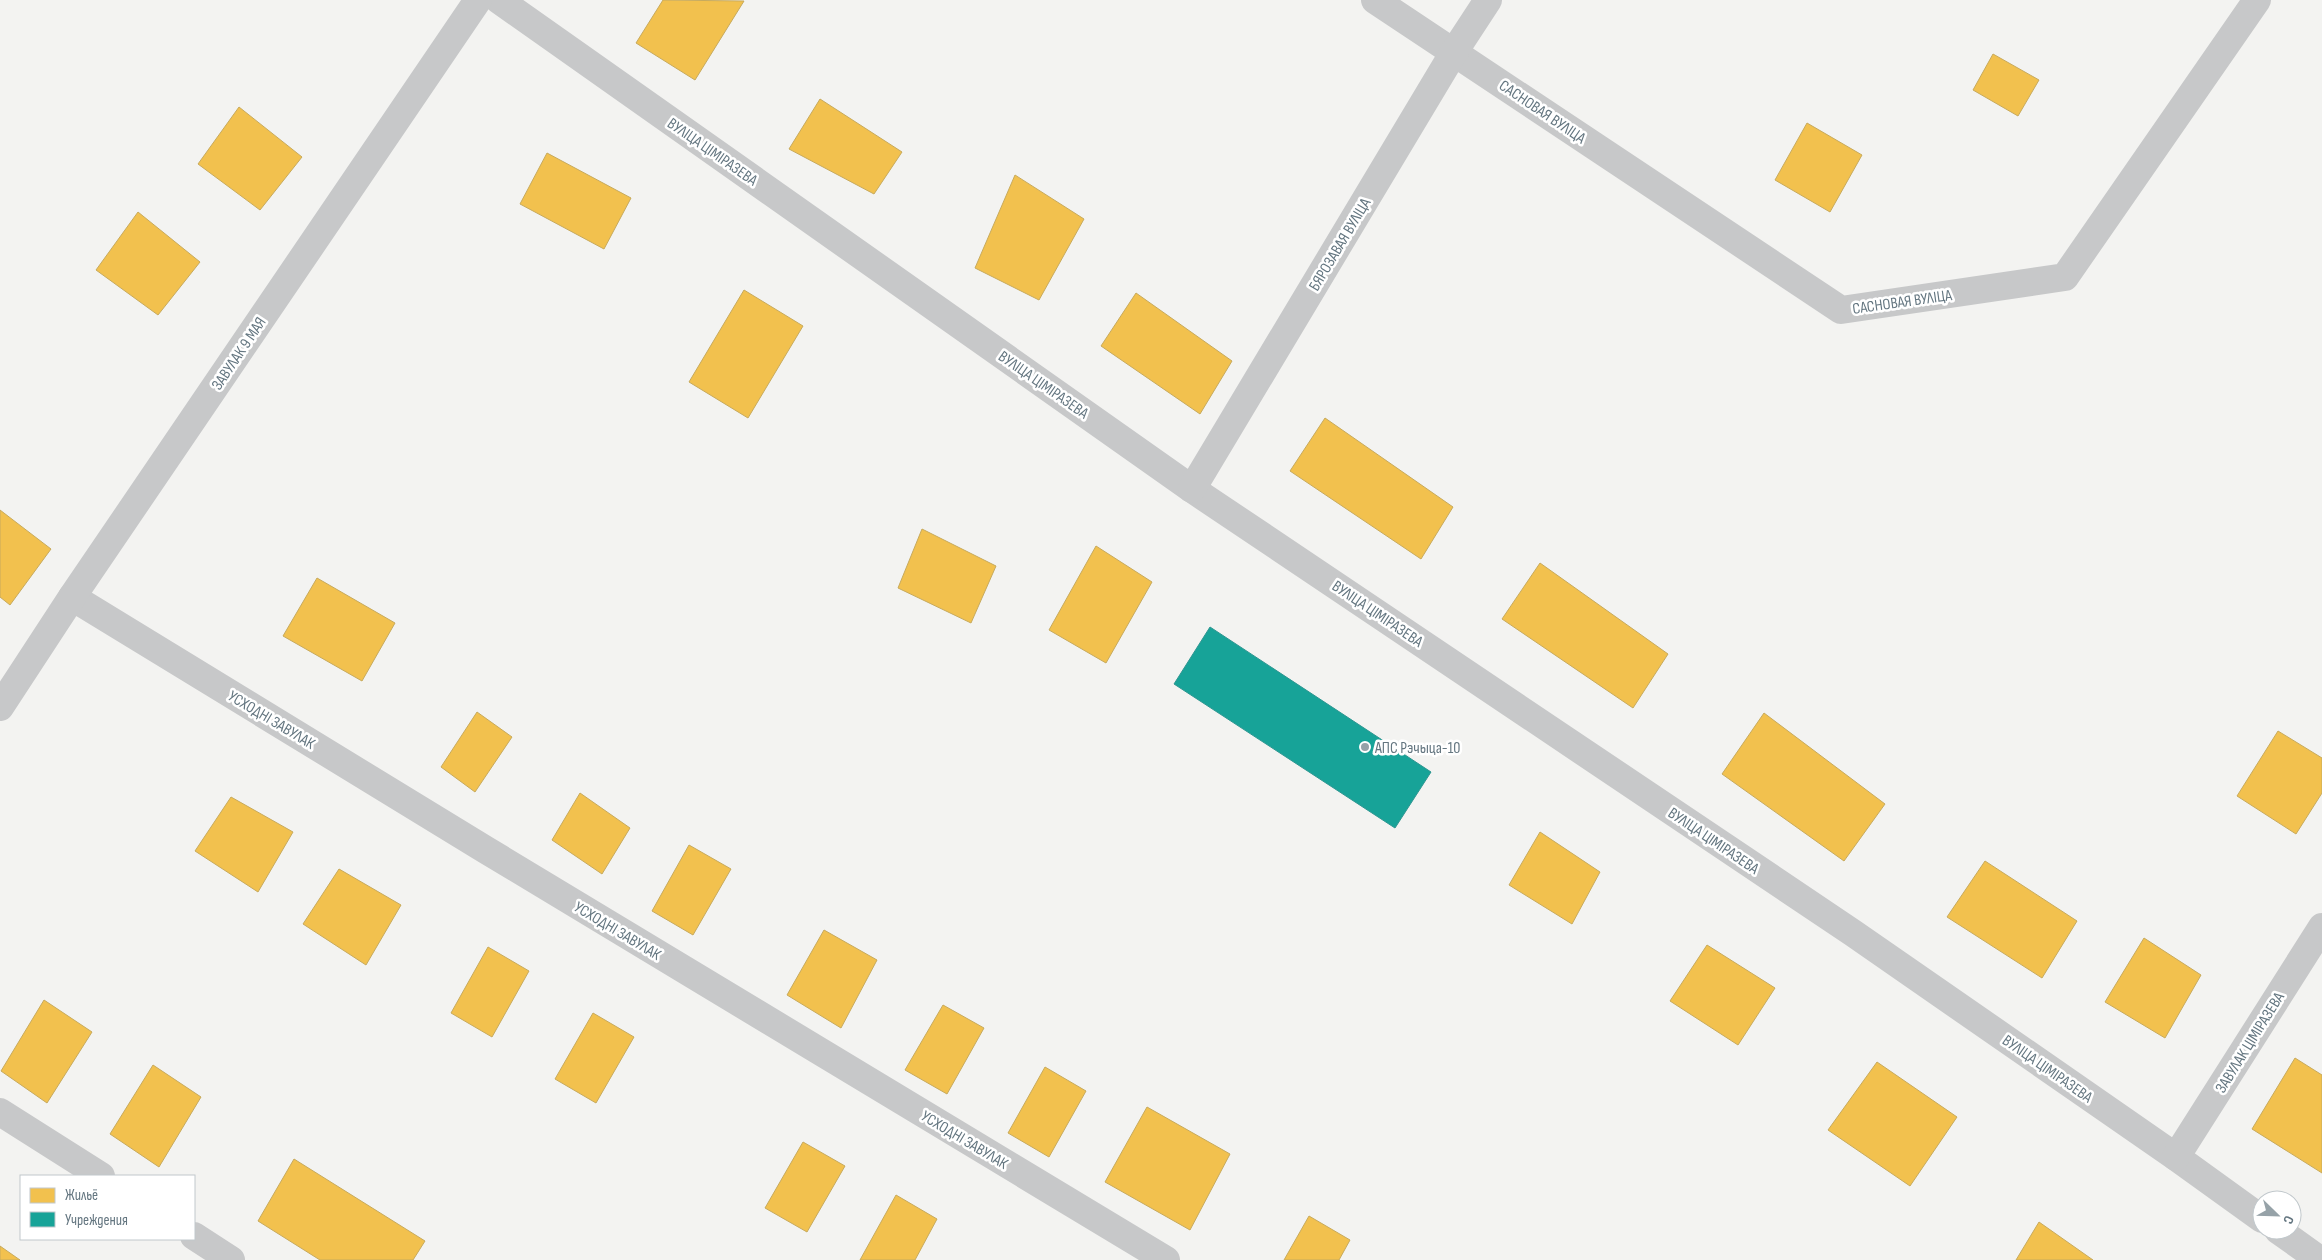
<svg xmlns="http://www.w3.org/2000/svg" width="2322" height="1260" font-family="'Sofia Sans Condensed',sans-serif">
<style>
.homes{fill:#f2c14e;stroke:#c7aa5d}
.public{fill:#17a398;stroke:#2e9691}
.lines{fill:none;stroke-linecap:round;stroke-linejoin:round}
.minor{stroke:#c7c8c9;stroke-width:28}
.poi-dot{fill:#96a2a8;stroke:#fff;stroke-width:2}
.labels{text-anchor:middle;stroke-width:5;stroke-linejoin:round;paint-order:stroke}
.street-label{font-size:16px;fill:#647680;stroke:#fff}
.poi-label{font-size:16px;fill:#647680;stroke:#fff;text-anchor:start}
</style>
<rect width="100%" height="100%" fill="#f3f3f1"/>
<g class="homes">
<polygon points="663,0 744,1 695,80 636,43"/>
<polygon points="1993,54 2039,80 2018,116 1973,90"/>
<polygon points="820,99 902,152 874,194 789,149"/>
<polygon points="239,107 302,157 260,210 198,164"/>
<polygon points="1807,123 1862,155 1830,212 1775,180"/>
<polygon points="547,153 631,198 604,249 520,204"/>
<polygon points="1015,175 1084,219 1039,300 975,268"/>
<polygon points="138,212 200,262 158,315 96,270"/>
<polygon points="744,290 803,326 748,418 689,382"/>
<polygon points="1136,293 1232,361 1200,414 1101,346"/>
<polygon points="1325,418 1453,507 1421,559 1290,471"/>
<polygon points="0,510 51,549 10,605 0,597"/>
<polygon points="922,529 996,566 971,623 898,588"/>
<polygon points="1096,546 1152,582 1106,663 1049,630"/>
<polygon points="1540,563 1668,654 1633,708 1502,619"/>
<polygon points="317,578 395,623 362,681 283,636"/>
<polygon points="477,712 512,737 475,792 441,767"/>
<polygon points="1764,713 1885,804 1844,861 1722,774"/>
<polygon points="2278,731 2322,758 2322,793 2296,834 2237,796"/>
<polygon points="580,793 630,828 602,874 552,840"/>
<polygon points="231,797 293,832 258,892 195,851"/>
<polygon points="1540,832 1600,872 1572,924 1509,885"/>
<polygon points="689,845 731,869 693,935 652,911"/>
<polygon points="1985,861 2077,921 2042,978 1947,917"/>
<polygon points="339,869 401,905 366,965 303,924"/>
<polygon points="824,930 877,960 841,1028 787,995"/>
<polygon points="2144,938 2201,975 2165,1038 2105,1002"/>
<polygon points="1707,945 1775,988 1738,1045 1670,1001"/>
<polygon points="488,947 529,971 492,1037 451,1013"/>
<polygon points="44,1000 92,1032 47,1103 1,1071"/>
<polygon points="943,1005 984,1028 947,1094 905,1070"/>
<polygon points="593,1013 634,1037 596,1103 555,1079"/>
<polygon points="2295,1058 2322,1075 2322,1173 2252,1129"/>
<polygon points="1877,1062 1957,1117 1910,1186 1828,1130"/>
<polygon points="153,1065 201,1097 159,1167 110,1134"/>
<polygon points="1045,1067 1086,1091 1049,1157 1008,1133"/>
<polygon points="1147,1107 1230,1154 1190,1230 1105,1182"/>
<polygon points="803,1142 845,1166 807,1232 765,1208"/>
<polygon points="294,1159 425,1241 413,1260 320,1260 258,1221"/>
<polygon points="896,1195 937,1219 915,1260 860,1260"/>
<polygon points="1309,1216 1350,1240 1339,1260 1284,1260"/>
<polygon points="2039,1222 2093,1260 2016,1260"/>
<polygon points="0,1246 20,1260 0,1260"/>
</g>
<polygon class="public" points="1210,627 1431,772 1395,828 1174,684"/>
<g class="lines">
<g class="minor">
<polyline points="499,0 1192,489 1853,933 2176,1157 2262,1219"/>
<polyline points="1375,0 1841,310 2065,277 2257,0"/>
<polyline points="1192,489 1454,52 1488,0"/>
<polyline points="72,597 486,850 1166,1260"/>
<polyline points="0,707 72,597 478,0"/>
<polyline points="0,1112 101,1176"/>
<polyline points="2176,1157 2322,927"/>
<polyline points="2278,1230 2320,1260"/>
<polyline points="194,1236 231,1260"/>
</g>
</g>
<circle class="poi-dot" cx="1365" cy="747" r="5"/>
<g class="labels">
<g class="street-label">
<text transform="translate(1543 111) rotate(34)" y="6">САСНОВАЯ ВУЛІЦА</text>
<text transform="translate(713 151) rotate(35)" y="6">ВУЛІЦА ЦІМІРАЗЕВА</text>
<text transform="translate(1339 244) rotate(-59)" y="6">БЯРОЗАВАЯ ВУЛІЦА</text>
<text transform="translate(1902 301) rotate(-8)" y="6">САСНОВАЯ ВУЛІЦА</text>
<text transform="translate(238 353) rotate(-56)" y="6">ЗАВУЛАК 9 МАЯ</text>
<text transform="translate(1044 384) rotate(35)" y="6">ВУЛІЦА ЦІМІРАЗЕВА</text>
<text transform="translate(1378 613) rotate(34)" y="6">ВУЛІЦА ЦІМІРАЗЕВА</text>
<text transform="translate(272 719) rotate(31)" y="6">УСХОДНІ ЗАВУЛАК</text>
<text transform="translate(1714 840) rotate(34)" y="6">ВУЛІЦА ЦІМІРАЗЕВА</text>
<text transform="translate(618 930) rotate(31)" y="6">УСХОДНІ ЗАВУЛАК</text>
<text transform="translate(2249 1042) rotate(-58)" y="6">ЗАВУЛАК ЦІМІРАЗЕВА</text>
<text transform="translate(2048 1068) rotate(35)" y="6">ВУЛІЦА ЦІМІРАЗЕВА</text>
<text transform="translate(965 1139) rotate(31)" y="6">УСХОДНІ ЗАВУЛАК</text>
</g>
<g class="poi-label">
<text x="1375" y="753">АПС Рэчыца-10</text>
</g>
</g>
<rect x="20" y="1175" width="175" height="65" fill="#ffffff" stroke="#c1c8cc"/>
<rect x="30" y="1188" width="25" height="15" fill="#f2c14e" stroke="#c1c8cc"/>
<text x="65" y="1200" font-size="15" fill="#647680">Жильё</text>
<rect x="30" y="1212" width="25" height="15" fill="#17a398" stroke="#c1c8cc"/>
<text x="65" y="1225" font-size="15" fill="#647680">Учреждения</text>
<g transform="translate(2277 1215) rotate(113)"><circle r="24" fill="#ffffff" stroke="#c1c8cc"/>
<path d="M0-4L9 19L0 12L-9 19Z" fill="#96a2a8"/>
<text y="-8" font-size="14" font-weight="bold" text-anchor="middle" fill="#647680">С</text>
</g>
</svg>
